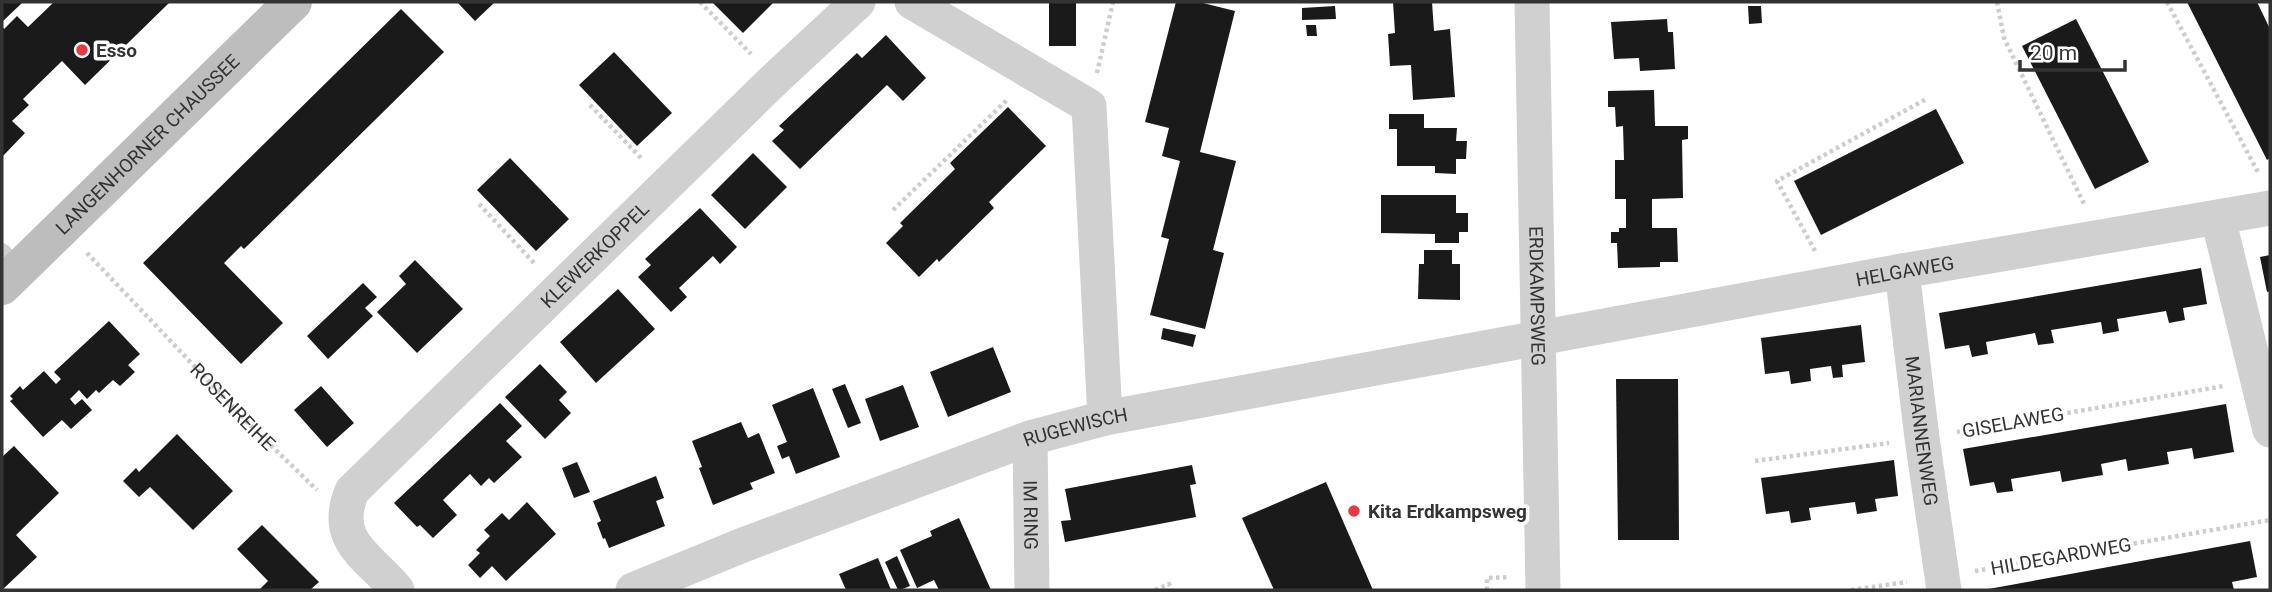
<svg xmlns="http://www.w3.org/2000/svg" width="2272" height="592" font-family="Roboto,sans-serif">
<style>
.building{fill:#1a1a1a}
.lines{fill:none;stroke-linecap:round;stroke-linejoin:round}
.path{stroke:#cdcdcd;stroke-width:4.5;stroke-dasharray:3.5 3.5;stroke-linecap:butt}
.lane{stroke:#d0d0d0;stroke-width:18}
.street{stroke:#d0d0d0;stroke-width:35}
.secondary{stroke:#bdbdbd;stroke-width:38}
.poi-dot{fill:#e63946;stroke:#fff;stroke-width:2.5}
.labels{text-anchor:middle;stroke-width:7;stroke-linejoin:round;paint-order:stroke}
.poi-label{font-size:19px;font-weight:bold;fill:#333;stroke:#fff;text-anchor:start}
.street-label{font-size:19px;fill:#333;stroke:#fff}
</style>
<rect width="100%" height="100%" fill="#fff"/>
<g class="building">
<polygon points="2,2 23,2 2,22"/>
<polygon points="54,2 170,2 85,85 62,61 23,99 29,105 12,121 25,133 2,157 2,26 4,29 17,16 28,27"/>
<polygon points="457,2 495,2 475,21"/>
<polygon points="712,2 774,2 743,33"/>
<rect x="1049" y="2" width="27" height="44"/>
<polygon points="1176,2 1199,2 1235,11 1200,152 1236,161 1213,250 1224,253 1205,329 1150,315 1169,239 1161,237 1180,161 1162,156 1169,128 1145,122"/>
<polygon points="1393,2 1432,2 1434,31 1450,29 1455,97 1413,100 1411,65 1390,66 1388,34 1395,33"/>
<polygon points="2187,2 2257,2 2270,29 2270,158 2267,160"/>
<polygon points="1335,6 1336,19 1302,20 1302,8"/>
<polygon points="1748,6 1761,6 1762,23 1749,24"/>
<polygon points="401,9 444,52 244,249 241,246 224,263 283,323 241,364 143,263"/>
<polygon points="1667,19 1668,32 1673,32 1675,69 1640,71 1639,58 1614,59 1611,22"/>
<polygon points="2076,19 2149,162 2095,189 2022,46"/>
<polygon points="1306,25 1316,25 1317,36 1307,36"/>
<polygon points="886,35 926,78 903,101 887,85 800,169 772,141 784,130 779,126 857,53 862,58"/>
<polygon points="614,52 672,113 637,146 579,85"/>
<polygon points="1654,90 1655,126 1688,126 1688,139 1682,140 1683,198 1652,199 1652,228 1677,228 1678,262 1660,262 1660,267 1618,268 1617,243 1611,243 1611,232 1619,232 1619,228 1626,228 1626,199 1615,199 1615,160 1624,160 1623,126 1616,127 1615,107 1608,107 1608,91"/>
<polygon points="1008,107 1046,146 989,202 994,208 939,262 937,259 919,277 886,243 903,226 900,223 955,169 950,163"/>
<polygon points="1936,109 1964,163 1821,235 1794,181"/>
<polygon points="1389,114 1424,114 1424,128 1457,128 1456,141 1467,141 1466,159 1456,159 1456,174 1435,173 1435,166 1397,166 1397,129 1389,129"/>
<polygon points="753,153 787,187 745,229 711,195"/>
<polygon points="510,158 569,219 536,251 477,190"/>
<polygon points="1381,195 1456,195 1456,213 1468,213 1468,232 1459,232 1459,243 1435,243 1435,234 1381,233"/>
<polygon points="700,208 737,247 720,264 713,256 679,288 687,297 671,312 638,277 651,265 645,259"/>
<polygon points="1424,250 1452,250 1452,264 1460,264 1460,300 1418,299 1419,264 1424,264"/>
<polygon points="2270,255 2270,291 2267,292 2260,257"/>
<polygon points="415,260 463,309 417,353 377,312 406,284 399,276"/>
<polygon points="2201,268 2207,304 2183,308 2185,320 2169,323 2166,311 2117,319 2119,331 2103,334 2101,322 2051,330 2054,343 2038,345 2035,333 1986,342 1988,354 1972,357 1969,345 1945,349 1939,313"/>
<polygon points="363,283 377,297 365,308 373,316 328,359 307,336"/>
<polygon points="618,289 655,329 596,383 560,342"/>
<polygon points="109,321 140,354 128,365 135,372 120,386 113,380 99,393 96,390 87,399 79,390 70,399 75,405 82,399 92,410 71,429 62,420 43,437 10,401 13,399 10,396 20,386 23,390 44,371 56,384 61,379 54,372"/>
<polygon points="1861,325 1865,362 1842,365 1843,377 1833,378 1831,366 1810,369 1811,381 1791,384 1789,371 1765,374 1761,338"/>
<polygon points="1163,328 1196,335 1193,347 1161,339"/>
<polygon points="993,347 1011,392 948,417 930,372"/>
<polygon points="540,364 567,392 559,400 571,413 545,439 505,397"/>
<polygon points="1616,379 1678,379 1679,540 1618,540"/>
<polygon points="845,384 861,423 848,428 832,389"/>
<polygon points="903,385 919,427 880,441 865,399"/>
<polygon points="321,386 354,423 327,447 294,410"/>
<polygon points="813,388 840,457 796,474 789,456 782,459 777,446 787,442 772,405"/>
<polygon points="500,403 522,426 506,441 522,457 494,483 489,478 481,486 470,474 443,500 457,515 433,538 420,525 417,527 394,503"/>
<polygon points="2226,404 2234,452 2194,459 2192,448 2167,452 2169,464 2128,471 2126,459 2101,464 2103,475 2079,479 2062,482 2060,471 2011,479 2013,491 1997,493 1994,482 1970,486 1963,449"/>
<polygon points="741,422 748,438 759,433 775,473 750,483 753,489 713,505 699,468 702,467 692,441"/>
<polygon points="177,434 233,491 193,530 150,487 139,497 123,481 136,468 139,472"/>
<polygon points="14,446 59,493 16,535 37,557 2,590 2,457"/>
<polygon points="1894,460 1898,496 1875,499 1877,511 1857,514 1855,502 1809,508 1811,520 1791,523 1789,511 1766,514 1761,478"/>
<polygon points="577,462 590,492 574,498 562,468"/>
<polygon points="1192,465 1196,484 1190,485 1196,517 1065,542 1061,521 1071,520 1065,489"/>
<polygon points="656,476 664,498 656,501 665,526 609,548 605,538 603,539 597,523 601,521 593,501"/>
<polygon points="1326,482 1373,590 1274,590 1242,518"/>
<polygon points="527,502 556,534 506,581 492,566 480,578 468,565 480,553 476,550 490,536 484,530 502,513 509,520"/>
<polygon points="959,518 991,590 939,590 934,580 917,588 900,550 932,536 930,531"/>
<polygon points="262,525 319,582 310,590 262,590 260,589 268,581 237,549"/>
<polygon points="2250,541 2257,577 2232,582 2234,590 1983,590"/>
<polygon points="897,556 910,586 900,590 898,590 885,562"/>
<polygon points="878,558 891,590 846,590 839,574"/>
</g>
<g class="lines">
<g class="path">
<polyline points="700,2 751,54"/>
<polyline points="1997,2 2004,38 2085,206"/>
<polyline points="2167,2 2259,174"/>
<polyline points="1097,73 1113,2"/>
<polyline points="590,105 642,159"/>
<polyline points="479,204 536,265"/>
<polyline points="893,210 1008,99"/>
<polyline points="1815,251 1777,181 1928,98"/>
<path id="s1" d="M87 253 253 428 317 490"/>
<polyline points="1957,432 2224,386"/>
<polyline points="1755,461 1889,443"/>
<polyline points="1975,571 2270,520"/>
<polyline points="1155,590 1169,584 1172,590"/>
<polyline points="1487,590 1487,578 1510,577"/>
<polyline points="1851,590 1907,582"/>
</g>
<polyline class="lane" points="2,252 19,269"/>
<g class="street">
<polyline points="912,2 1089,106 1105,418"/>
<path id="s2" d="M1532 2 1543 590"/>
<polyline points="2218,218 2270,430"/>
<path id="s3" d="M1902 271 1922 438 1944 590"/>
<path id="s4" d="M1030 438 1032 590"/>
<path id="s5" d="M397 590C369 556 331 542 352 491L775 79 858 2"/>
<path id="s6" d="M633 590 743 545 1030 438 1105 418 1902 271 2270 208"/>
</g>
<path class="secondary" id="s7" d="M2 286 293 2"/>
</g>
<g class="poi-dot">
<circle cx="82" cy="50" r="7"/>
<circle cx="1354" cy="511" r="7"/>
</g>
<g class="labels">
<g class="poi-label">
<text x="96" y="57">Esso</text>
<text x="1368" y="518">Kita Erdkampsweg</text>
</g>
<g class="street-label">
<text dy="7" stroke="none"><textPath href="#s7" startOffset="203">LANGENHORNER CHAUSSEE</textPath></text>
<text dy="7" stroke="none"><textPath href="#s5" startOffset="457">KLEWERKOPPEL</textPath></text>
<text dy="7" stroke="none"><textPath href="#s6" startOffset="1316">HELGAWEG</textPath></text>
<text dy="7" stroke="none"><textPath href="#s2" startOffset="294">ERDKAMPSWEG</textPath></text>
<text dy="7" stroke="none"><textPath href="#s1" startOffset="212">ROSENREIHE</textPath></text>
<text transform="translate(2013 422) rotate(-10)" y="7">GISELAWEG</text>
<text dy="7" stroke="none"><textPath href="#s6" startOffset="472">RUGEWISCH</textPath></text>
<text dy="7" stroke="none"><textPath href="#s3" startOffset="161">MARIANNENWEG</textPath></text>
<text dy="7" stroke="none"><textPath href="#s4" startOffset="77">IM RING</textPath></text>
<text transform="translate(2061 556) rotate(-10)" y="7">HILDEGARDWEG</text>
</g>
</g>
<rect width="2272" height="592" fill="none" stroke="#333333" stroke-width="7"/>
<path d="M2020 60v10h105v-10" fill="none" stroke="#333333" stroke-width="3.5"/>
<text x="2030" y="60" font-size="21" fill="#333333" stroke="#ffffff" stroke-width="5" paint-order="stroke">20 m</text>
</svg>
